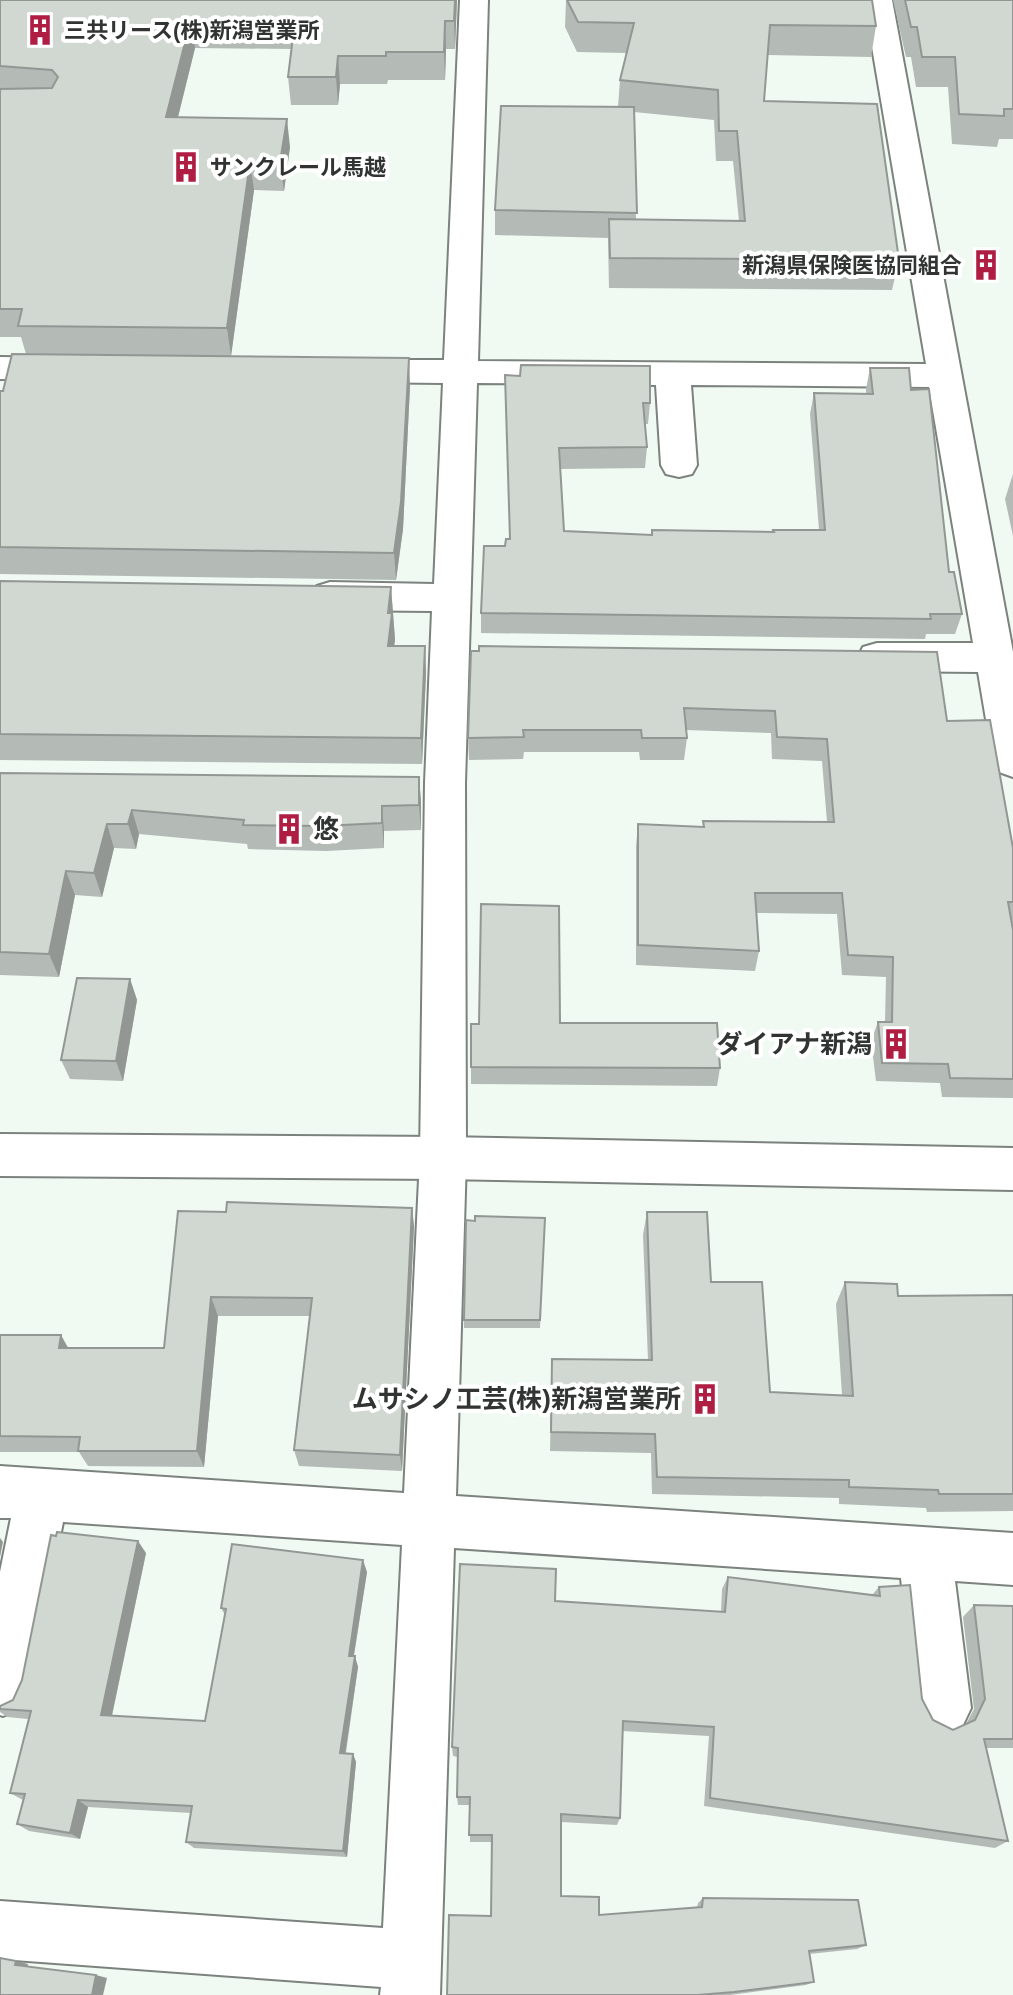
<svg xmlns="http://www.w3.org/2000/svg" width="1013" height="1995" font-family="Arial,'Noto Sans JP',sans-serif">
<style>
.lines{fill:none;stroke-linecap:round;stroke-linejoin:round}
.street-casing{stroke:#7c827d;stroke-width:4}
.secondary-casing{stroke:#7c827d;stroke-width:4}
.street{fill:#fff;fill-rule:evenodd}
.secondary{fill:#fff;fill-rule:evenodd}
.wall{fill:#b4bab5;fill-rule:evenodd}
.shaded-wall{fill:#929793}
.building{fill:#d1d8d2;stroke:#929793;stroke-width:2}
.labels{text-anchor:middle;stroke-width:8;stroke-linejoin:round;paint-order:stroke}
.far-poi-label{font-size:22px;font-weight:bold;fill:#313432;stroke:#fff;text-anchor:start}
.poi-label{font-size:26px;font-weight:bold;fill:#313432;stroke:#fff;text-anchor:end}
</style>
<rect width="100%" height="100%" fill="#f1f9f3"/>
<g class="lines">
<defs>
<g id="street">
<polygon points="460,0 488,0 478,361 926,364 864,0 892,0 1013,652 1013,777 999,772 993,761 978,672 877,671 863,667 858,657 863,647 877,643 973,643 929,387 691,385 697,465 692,474 679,477 666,474 661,465 656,385 477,383 465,783 466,1158 456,1496 1013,1533 1013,1585 955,1581 971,1708 962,1727 943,1736 924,1727 915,1708 901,1578 454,1548 440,1995 380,1995 381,1987 0,1959 0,1901 383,1928 402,1545 63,1522 30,1689 22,1708 3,1716 0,1715 0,1572 11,1518 0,1518 0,1466 404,1493 420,1158 425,783 432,611 330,610 317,606 311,596 317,586 330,582 434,584 443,383 350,382 338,379 333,371 338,363 350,360 444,360"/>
<polygon points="0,357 69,358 81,361 86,369 81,377 69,380 0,379"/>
</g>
<polygon id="secondary" points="0,1134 443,1137 1013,1148 1013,1190 443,1179 0,1176"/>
</defs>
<use href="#street" class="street-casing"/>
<use href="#secondary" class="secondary-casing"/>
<use href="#street" class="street"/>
<use href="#secondary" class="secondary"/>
</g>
<g class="wall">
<polygon points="0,0 457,0 455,49 446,49 445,80 388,80 387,84 340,84 338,105 291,105 288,77 292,49 195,48 178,117 290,147 284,191 254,190 231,356 26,354 21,337 0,337"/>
<path d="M566 0H872L876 26 871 57 768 55 764 101 899 260 892 290 609 288 608 238 495 235V210L618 107 620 80 626 53 577 52 565 27ZM634 112 714 120 716 161H733L739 221 636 219Z"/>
<polygon points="893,0 1013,0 1013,139 999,139 997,147 952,144 948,87 916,87 911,57 906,57"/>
<polygon points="870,368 911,390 949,572 962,614 955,634 926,634 925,639 481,633 481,613 505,546 510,539 505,375 650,403 648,424 645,424 647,447 645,468 560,469 564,531 652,535 773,532 819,530 810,414 814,393 866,394 866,389"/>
<polygon points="410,386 403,529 396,580 0,574 0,391"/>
<polygon points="1013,474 1013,536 1005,499"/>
<polygon points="0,581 391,587 395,640 394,646 425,646 426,673 422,764 0,760"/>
<polygon points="471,651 947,721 1013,848 1013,923 1012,923 1013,930 1013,1098 942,1097 940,1083 876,1081 871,1041 878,1022 885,1022 886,977 842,975 837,914 756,913 759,951 755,971 636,965 636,846 638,824 703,827 703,821 827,822 822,761 772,759 771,733 686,730 687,738 684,760 640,760 639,752 524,752 523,759 469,760 468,738"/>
<polygon points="0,773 419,777 421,802 421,830 384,831 384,848 326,851 248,849 247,844 139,834 136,849 114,848 102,897 75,895 59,977 0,975"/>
<polygon points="130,979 137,1000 123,1081 70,1079 61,1060"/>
<polygon points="560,1023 720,1068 717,1086 471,1084 471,1067"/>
<polygon points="412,1208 414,1227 402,1471 299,1466 294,1450 310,1316 218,1316 204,1467 88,1466 79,1452 0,1452 0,1335 69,1348 164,1348 226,1212"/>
<polygon points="647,1212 711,1282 770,1392 842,1395 836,1304 845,1282 898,1296 1013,1295 1013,1511 927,1512 926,1508 839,1504 839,1498 652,1494 651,1453 550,1451 552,1359 648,1360 643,1235"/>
<polygon points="545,1218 540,1328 464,1328 464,1320"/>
<polygon points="146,1553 112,1716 205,1721 225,1615 221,1608 367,1572 354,1656 358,1667 346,1753 353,1754 356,1762 347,1857 194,1848 186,1842 191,1813 88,1807 80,1839 29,1831 17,1824 23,1800 10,1793 28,1719 7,1717 0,1712 0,1706 13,1700"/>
<polygon points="728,1577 872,1595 879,1587 922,1699 933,1720 953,1730 966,1724 974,1709 963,1617 974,1605 1013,1606 1013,1748 986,1748 1008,1841 995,1848 704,1806 709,1736 622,1731 620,1818 617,1825 561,1822 561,1896 599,1915 697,1908 698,1903 703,1898 866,1945 857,1949 809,1954 814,1982 806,1985 730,1995 447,1995 491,1916 492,1842 470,1842 470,1805 458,1805 457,1797 458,1757 453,1756 452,1747 555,1601 721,1612 722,1589"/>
</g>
<g class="shaded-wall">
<polygon points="455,0 457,0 455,49 454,21"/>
<polygon points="191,19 195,48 171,145 166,117"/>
<polygon points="445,21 446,49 445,80 444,52"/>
<polygon points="338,56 340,84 338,105 336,77"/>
<polygon points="287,119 290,147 284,191 280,162"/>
<polygon points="250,162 254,190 231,356 227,328"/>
<polygon points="409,358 410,386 403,529 396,580 394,553"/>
<polygon points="391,587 395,640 390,672 388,646 388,613"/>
<polygon points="425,646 426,673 422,764 421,738"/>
<polygon points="419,777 421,802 421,830 419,805"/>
<polygon points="382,806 384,831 384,848 382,823"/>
<polygon points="132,810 139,834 136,849 128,824"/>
<polygon points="107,824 114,848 102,897 94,873"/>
<polygon points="66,871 75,895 59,977 49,954"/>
<polygon points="130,979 137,1000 123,1081 116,1061"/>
<polygon points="412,1208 414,1227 402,1471 400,1455"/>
<polygon points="211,1297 218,1316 204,1467 197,1451"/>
<polygon points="61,1335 71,1353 59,1348"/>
<polygon points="0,1538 3,1542 0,1557"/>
<polygon points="138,1541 146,1553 110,1724 101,1715"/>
<polygon points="363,1560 367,1572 352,1666 349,1656"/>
<polygon points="355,1656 358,1667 344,1761 340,1753"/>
<polygon points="353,1754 356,1762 347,1857 343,1851"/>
<polygon points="78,1800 88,1807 80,1839 70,1833"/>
<polygon points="16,1961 28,1964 27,1968 15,1965"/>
<polygon points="96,1975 107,1978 103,1995 92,1995"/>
</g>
<g class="building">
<polygon points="0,0 455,0 454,21 445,21 444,52 386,52 386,56 338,56 336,77 288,77 295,21 191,19 166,117 287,119 280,162 250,162 227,328 18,326 22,309 0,309 0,89 52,88 58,77 52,70 0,66"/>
<polygon points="567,0 872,0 876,26 770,25 764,101 877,104 899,260 610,258 609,219 745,221 737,131 719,131 718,90 620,80 634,23 578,22"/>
<polygon points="905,0 1013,0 1013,109 1004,109 1004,116 959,114 955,57 922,57 917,27 911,27"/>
<polygon points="501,106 634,107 637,213 495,210"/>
<polygon points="12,354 409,358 401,502 394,553 0,547 0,391 3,391"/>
<polygon points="521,365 650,366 650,403 643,403 647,447 559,448 564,531 652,535 652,530 774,532 773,530 825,530 814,393 873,394 870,368 909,368 911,390 929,389 949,572 954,572 962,614 930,614 931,619 481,613 484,546 505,546 506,539 510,539 505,375 520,376"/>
<polygon points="0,581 391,587 388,613 392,613 388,646 425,646 421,738 0,734"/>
<polygon points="479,646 937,652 947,721 990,720 1013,848 1013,902 1008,902 1013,930 1013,1079 950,1078 948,1064 882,1063 878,1022 892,1022 893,957 848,955 842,893 755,893 759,951 638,945 638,824 704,827 703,821 834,822 827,739 777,737 775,711 684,708 687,738 642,738 641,730 523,730 524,737 468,738 471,651 479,651"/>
<polygon points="0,773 419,777 419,805 382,806 382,823 323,826 243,825 244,820 132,810 128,824 107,824 94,873 66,871 49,954 0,952"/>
<polygon points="481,904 559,906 560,1023 717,1023 720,1068 471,1067 471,1024 479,1024"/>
<polygon points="77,978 130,979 116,1061 61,1060"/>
<polygon points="227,1202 412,1208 400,1455 294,1450 312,1298 211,1297 197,1451 78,1451 80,1437 0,1436 0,1335 61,1335 59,1348 164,1348 178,1211 226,1212"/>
<polygon points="647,1212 707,1212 711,1282 762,1282 770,1392 853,1396 845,1282 897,1284 898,1296 1013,1295 1013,1494 939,1494 938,1490 849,1487 849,1480 657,1477 655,1434 551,1432 552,1359 652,1360"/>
<polygon points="475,1216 545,1218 540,1320 464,1320 466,1220 475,1221"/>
<polygon points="57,1532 138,1541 101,1715 205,1721 226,1609 221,1608 232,1544 363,1560 349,1656 355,1656 340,1753 353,1754 343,1851 186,1842 192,1806 78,1800 70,1833 17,1824 25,1794 10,1793 31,1711 0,1709 0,1706 13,1700 22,1680 51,1535 56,1536"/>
<polygon points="460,1564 556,1569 555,1601 725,1612 728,1577 880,1596 879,1587 910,1585 922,1699 933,1720 953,1730 975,1720 985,1699 974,1605 1013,1606 1013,1739 984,1739 1008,1841 710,1798 714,1727 623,1721 620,1818 561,1814 561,1896 599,1897 599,1915 702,1907 703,1898 858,1900 866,1945 809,1951 814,1982 734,1992 697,1995 447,1995 449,1915 491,1916 492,1835 469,1835 470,1797 457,1797 458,1748 452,1747"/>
<polygon points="0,1958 16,1961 15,1965 96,1975 92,1995 0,1995"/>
</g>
<defs>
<symbol id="building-bare" viewBox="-9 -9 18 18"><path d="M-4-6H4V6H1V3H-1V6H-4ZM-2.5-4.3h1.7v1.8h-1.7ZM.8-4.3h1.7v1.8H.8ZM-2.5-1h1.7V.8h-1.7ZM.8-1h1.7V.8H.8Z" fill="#b01d43" stroke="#fff" stroke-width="2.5" paint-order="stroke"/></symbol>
</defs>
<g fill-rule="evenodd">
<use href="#building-bare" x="18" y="8" width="44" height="44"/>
<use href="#building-bare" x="164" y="145" width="44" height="44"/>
<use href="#building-bare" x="964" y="243" width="44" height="44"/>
<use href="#building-bare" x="267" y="807" width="44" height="44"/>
<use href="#building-bare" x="874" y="1022" width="44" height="44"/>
<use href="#building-bare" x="683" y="1377" width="44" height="44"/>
</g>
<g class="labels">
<g class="far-poi-label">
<text x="64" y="38">三共リース(株)新潟営業所</text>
<text x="210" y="175">サンクレール馬越</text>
<text x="962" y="273" text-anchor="end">新潟県保険医協同組合</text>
</g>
<g class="poi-label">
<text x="313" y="838" text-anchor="start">悠</text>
<text x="872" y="1053">ダイアナ新潟</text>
<text x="681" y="1408">ムサシノ工芸(株)新潟営業所</text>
</g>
</g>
</svg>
